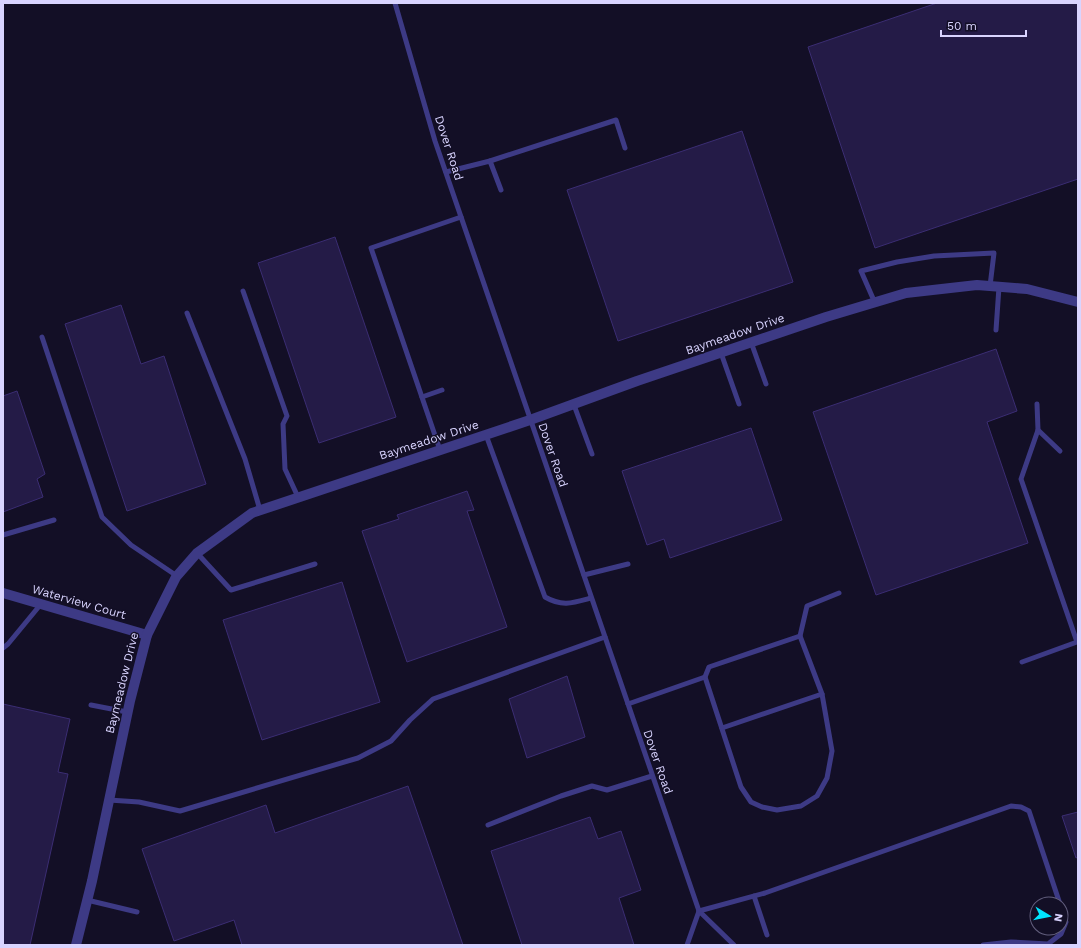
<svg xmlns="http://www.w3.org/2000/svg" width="1081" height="948" font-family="'Work Sans',sans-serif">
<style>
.building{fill:#241b47;stroke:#3b2d73}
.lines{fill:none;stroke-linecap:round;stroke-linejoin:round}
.lane{stroke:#3d3a85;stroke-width:5}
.street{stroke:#3d3a85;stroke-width:10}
.labels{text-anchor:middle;stroke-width:3;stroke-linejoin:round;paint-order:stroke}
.street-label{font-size:12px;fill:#d9d4ff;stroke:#130f26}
</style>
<rect width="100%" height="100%" fill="#130f26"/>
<g class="building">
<polygon points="937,3 1078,3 1078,179 875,248 808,47"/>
<polygon points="742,131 793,282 618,341 567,190"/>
<polygon points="335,237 396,417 319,443 258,263"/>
<polygon points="121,305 141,364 164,356 206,484 127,511 65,324"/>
<polygon points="996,349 1017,411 987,422 1028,543 876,595 813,412"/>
<polygon points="17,391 45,474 37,479 43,497 3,512 3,396"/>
<polygon points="751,428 782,520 670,558 664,539 647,545 622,471"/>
<polygon points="467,491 474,510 467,511 507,627 407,662 362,531 399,519 397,515"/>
<polygon points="342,582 380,702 262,740 223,620"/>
<polygon points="567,676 585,737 527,758 509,699"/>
<polygon points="3,704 70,719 58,772 68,774 30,945 3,945"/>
<polygon points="408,786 463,945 242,945 234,920 174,941 142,849 266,805 275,833"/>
<polygon points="1078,812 1078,857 1076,858 1062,816"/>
<polygon points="590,817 598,839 621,831 641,890 619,898 634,945 522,945 491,851"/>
</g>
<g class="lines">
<g class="lane">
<polyline points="395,3 435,141 699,911 734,945"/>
<polyline points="490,161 616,120 625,148"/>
<polyline points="446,172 490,161 501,190"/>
<polyline points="243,291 287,416 283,424 285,469 298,497"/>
<polyline points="875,303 861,271 897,262 934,256 994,253 990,286"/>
<polyline points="187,313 245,459 260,510"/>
<polyline points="996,330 999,287"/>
<polyline points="42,337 102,517 131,545 177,576"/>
<polyline points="751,342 766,384"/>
<polyline points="721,353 739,404"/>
<polyline points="422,397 442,390"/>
<polyline points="1037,404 1038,430 1060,451"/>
<polyline points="574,405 592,454"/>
<path d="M486 435 545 597C562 607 573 603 591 598"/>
<polyline points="440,450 371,248 461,217"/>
<polyline points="3,535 54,520"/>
<polyline points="197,553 231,590 315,564"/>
<polyline points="584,575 628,564"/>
<polyline points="3,648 8,644 41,604"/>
<polyline points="1022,662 1077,642 1021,479 1038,430"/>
<polyline points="705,677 741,787 751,802 762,807 777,810 801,806 817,796 827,778 832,751 822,694 800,636"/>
<polyline points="628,704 705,677 709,667 800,636 807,606 839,593"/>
<polyline points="91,705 127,712"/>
<polyline points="722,728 822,694"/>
<polyline points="109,800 139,802 180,811 358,758 391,741 410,720 433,699 605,637"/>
<polyline points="488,825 561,796 592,786 607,790 652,776"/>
<polyline points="754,896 767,935"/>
<polyline points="87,900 137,912"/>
<polyline points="699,911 765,893 1011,806 1021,807 1029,811 1060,904"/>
<polyline points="687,945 699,911"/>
<polyline points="983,945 1011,942 1048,944 1061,934 1066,922 1061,908"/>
</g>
<g class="street">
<polyline points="3,593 147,635"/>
<polyline points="76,945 92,881 130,701 147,635 176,577 197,553 252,513 530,420 637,381 826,317 906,293 977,285 1027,289 1078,302"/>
</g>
</g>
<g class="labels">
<g class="street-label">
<text transform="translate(449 148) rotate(72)" y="4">Dover Road</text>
<text transform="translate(735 334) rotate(-19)" y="4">Baymeadow Drive</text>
<text transform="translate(429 440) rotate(-18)" y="4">Baymeadow Drive</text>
<text transform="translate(553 455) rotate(71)" y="4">Dover Road</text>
<text transform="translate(79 602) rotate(16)" y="4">Waterview Court</text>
<text transform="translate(122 683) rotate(-76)" y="4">Baymeadow Drive</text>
<text transform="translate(658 762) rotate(71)" y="4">Dover Road</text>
</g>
</g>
<rect width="1081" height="948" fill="none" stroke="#d9d4ff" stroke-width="8"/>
<g transform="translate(1049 916) rotate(100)"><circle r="19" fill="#130f26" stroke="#625e7d"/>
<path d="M0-3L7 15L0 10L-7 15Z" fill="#00e5ff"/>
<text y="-6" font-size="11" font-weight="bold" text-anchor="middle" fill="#d9d4ff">N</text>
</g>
<path d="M941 30v6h85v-6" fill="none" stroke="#d9d4ff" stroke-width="2"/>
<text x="947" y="30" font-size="12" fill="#d9d4ff" stroke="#130f26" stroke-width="3" paint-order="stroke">50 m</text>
</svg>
